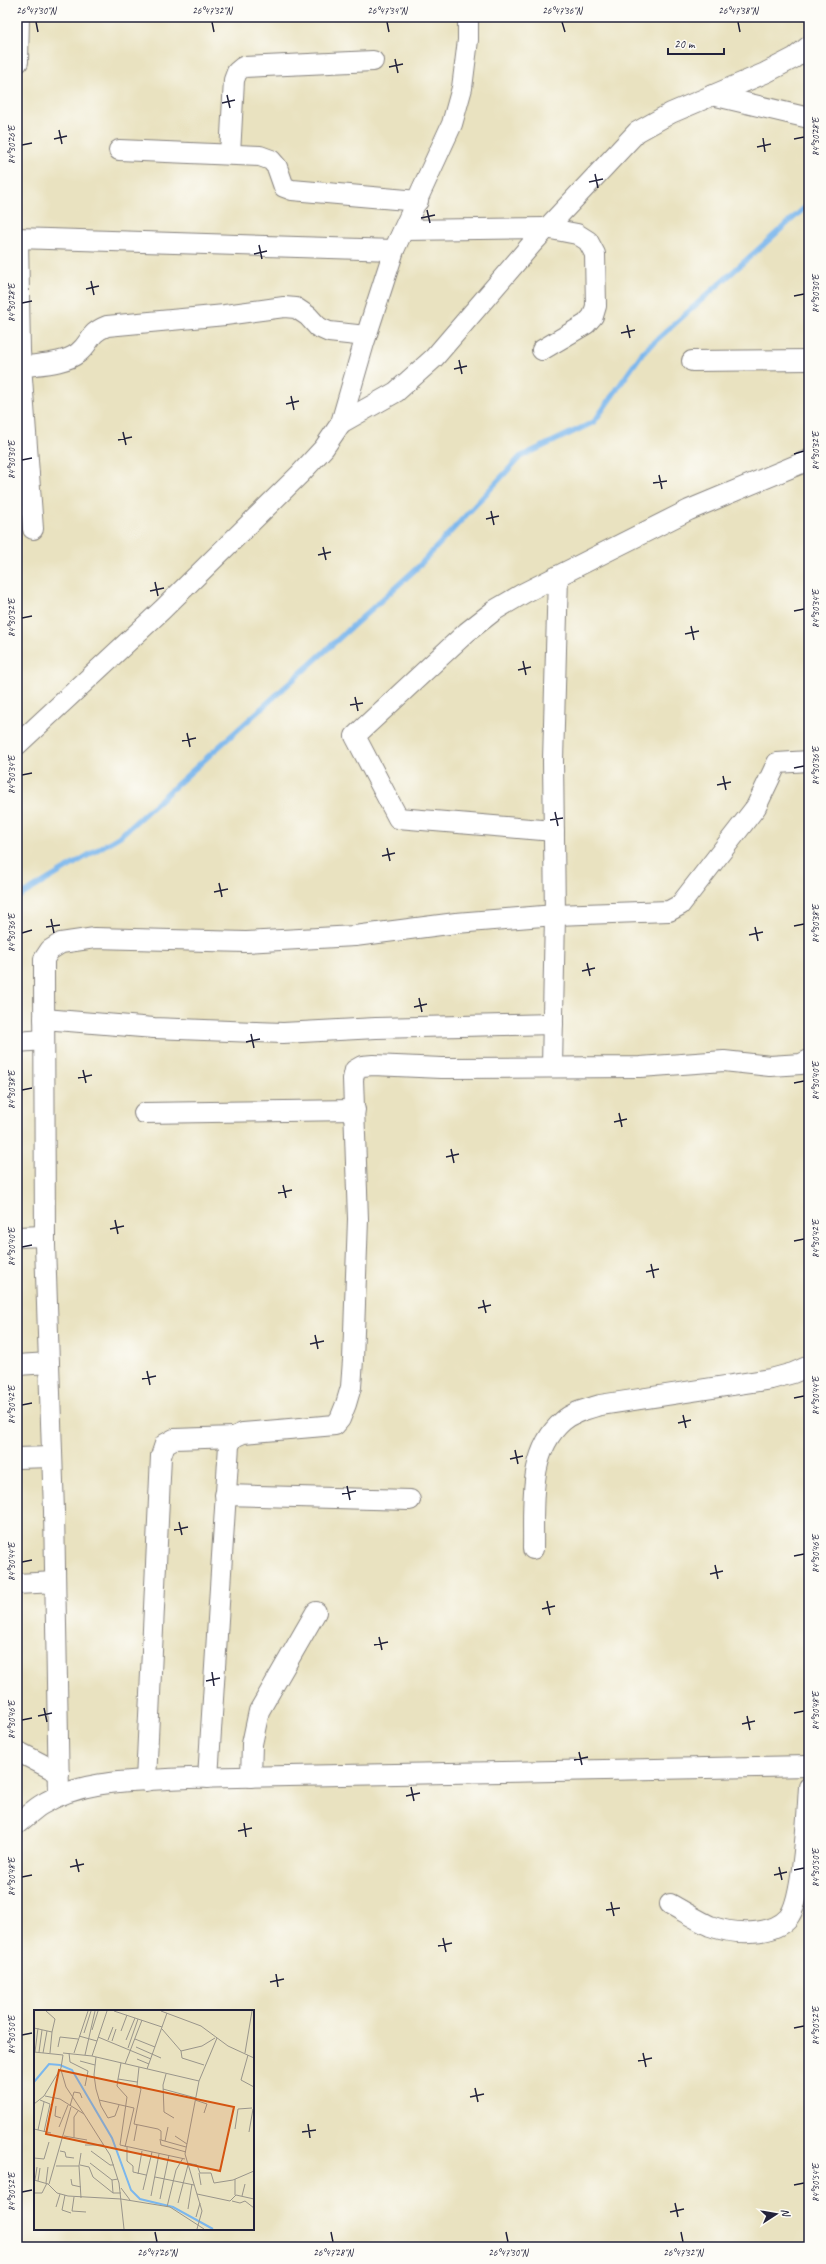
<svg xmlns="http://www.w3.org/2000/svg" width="826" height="2264" font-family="Caveat,sans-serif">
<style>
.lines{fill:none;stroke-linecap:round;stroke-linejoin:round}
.stream{stroke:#7bb7ed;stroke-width:5.5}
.minor-casing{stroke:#86827e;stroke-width:22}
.minor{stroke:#fff;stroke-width:20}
.ticks{fill:none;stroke:#22223b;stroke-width:1.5}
.inset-river{fill:none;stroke:#7bb7ed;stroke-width:2}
.inset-road{fill:none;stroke:#99958b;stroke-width:1}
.view{fill:#d45411;fill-opacity:0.15;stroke:#d45411;stroke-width:2}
.inset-edge{fill:none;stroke:#22223b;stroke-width:2}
.neatline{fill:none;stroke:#22223b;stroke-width:1.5}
.ticks-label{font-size:10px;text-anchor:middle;fill:#22223b}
</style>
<rect width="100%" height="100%" fill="#fdfcf7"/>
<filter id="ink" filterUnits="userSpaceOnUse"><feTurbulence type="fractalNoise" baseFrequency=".025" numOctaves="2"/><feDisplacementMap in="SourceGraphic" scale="8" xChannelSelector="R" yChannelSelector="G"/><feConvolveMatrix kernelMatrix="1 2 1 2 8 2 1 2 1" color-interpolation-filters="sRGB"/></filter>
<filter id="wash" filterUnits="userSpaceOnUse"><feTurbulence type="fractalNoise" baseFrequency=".012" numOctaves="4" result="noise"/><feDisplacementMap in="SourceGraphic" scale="16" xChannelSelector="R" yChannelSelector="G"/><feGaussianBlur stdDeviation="0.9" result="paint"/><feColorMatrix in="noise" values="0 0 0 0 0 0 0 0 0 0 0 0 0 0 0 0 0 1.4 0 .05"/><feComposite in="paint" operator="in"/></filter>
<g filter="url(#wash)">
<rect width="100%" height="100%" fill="#e9e2c0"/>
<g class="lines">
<polyline class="stream" points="17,898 120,836 417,568 520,457 594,422 643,352 809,204"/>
</g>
</g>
<g filter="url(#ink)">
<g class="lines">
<defs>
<g id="minor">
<polyline points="18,62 19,17"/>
<polyline points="712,95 809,118"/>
<polyline points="119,150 260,156 271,160 277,167 284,187 292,190 418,201"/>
<polyline points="230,154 234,80 237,72 243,67 373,61"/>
<polyline points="404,230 546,228 577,234 588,241 595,254 596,306 593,316 586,324 542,350"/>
<polyline points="17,238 394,250"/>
<polyline points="18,238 20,351 33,529"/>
<polyline points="692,361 809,360"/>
<path d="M21 367C39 364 64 364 78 353 92 342 87 334 107 326L225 315 284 307 296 308 308 316 318 327 329 332 366 336"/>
<polyline points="341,423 396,392 434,358 531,245 637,132 671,113 765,73 794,58 809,46"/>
<polyline points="17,745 162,610 300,474 324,448 341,423 364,343 394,250 452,124 462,88 468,40 468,17"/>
<polyline points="554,831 398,818 355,736 467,632 495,610 524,593 689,510 809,460"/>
<polyline points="44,1019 154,1028 283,1033 376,1028 553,1024"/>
<polyline points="17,1042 44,1040"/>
<polyline points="552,1067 555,915 553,761 558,576"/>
<polyline points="144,1113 355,1110"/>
<polyline points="17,1237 45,1236"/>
<polyline points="17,1365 49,1363"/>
<polyline points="17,1458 52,1457"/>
<polyline points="225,1495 410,1500"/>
<path d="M533 1549C534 1506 527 1452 563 1421 573 1412 587 1409 600 1405L771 1379 793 1373 809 1366"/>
<polyline points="17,1584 55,1582"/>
<polyline points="17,1751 59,1773"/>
<polyline points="251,1777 252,1744 259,1711 316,1612"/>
<polyline points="208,1778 229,1445 234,1437 243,1433 335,1425 340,1419 346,1404 351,1387 353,1360 358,1219 353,1079 355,1070 362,1066 373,1065 442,1068 640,1067 724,1061 770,1066 801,1064 809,1060"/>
<polyline points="146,1781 161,1456 165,1444 174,1439 234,1437"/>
<polyline points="59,1795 54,1511 45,1245 44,974 44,959 50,950 61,943 95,938 246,942 355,936 456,923 555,915 669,911 680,905 756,807 777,763 809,761"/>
<path d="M17 1824C25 1818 33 1810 41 1805 84 1778 140 1781 189 1778L809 1766"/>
<path d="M670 1904C683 1911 697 1920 710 1926 732 1934 771 1937 788 1918 804 1899 807 1814 809 1787"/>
</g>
</defs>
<use href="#minor" class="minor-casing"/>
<use href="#minor" class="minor"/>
</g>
</g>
<path class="ticks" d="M36 22 38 32M212 22 214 32M387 22 389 32M562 22 565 32M738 22 740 32M395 59 398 73M389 67 403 64M227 95 230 108M222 103 235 100M59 130 62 144M763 138 765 152M54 139 67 136M794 139 804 137M22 145 32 143M757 147 771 144M595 174 598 188M589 182 603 179M427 210 430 223M421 218 435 215M259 245 262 259M254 254 267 251M91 281 94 295M86 289 99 286M794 296 804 294M22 303 32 301M627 325 630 338M621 333 635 330M459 360 462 374M454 369 467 366M291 396 294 410M286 404 299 401M123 432 126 445M118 440 132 437M794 454 804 451M22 460 32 458M659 475 662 489M653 483 667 481M491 511 494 525M486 519 499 516M323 547 326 560M318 555 331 552M155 582 158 596M150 591 164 588M794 611 804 609M22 618 32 616M691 626 694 640M685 634 699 631M523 661 526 675M518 670 531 667M355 697 358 711M350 705 363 703M187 733 190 747M182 741 196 738M794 768 804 766M22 775 32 773M723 776 726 790M717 785 731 782M555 812 558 826M550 820 563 818M387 848 390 861M382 856 395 853M219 883 222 897M214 892 228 889M51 919 54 933M794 926 804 924M46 927 60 925M755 927 758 941M22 933 32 930M749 935 763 932M587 963 590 976M582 971 595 968M419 998 422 1012M414 1007 427 1004M251 1034 254 1048M246 1042 260 1039M83 1070 86 1083M78 1078 92 1075M794 1083 804 1081M22 1090 32 1088M619 1113 622 1127M614 1122 627 1119M451 1149 454 1163M446 1157 459 1154M283 1185 286 1198M278 1193 292 1190M115 1220 118 1234M110 1229 124 1226M794 1241 804 1239M22 1247 32 1245M651 1264 654 1278M646 1272 659 1269M483 1300 486 1313M478 1308 491 1305M315 1335 318 1349M310 1344 324 1341M147 1371 150 1385M142 1379 156 1376M794 1398 804 1396M22 1405 32 1403M683 1415 686 1428M678 1423 691 1420M515 1450 518 1464M510 1459 523 1456M347 1486 350 1500M342 1494 356 1491M179 1522 182 1535M174 1530 188 1527M794 1556 804 1554M22 1562 32 1560M715 1565 718 1579M710 1574 723 1571M547 1601 550 1615M542 1609 555 1606M379 1637 382 1650M374 1645 388 1642M212 1672 214 1686M206 1681 220 1678M44 1708 47 1722M794 1713 804 1711M38 1716 52 1713M747 1716 750 1730M22 1720 32 1718M742 1724 755 1721M579 1752 582 1765M574 1760 588 1757M411 1787 414 1801M406 1796 420 1793M244 1823 246 1837M238 1831 252 1828M76 1859 79 1872M70 1867 84 1864M779 1867 782 1880M794 1870 804 1868M774 1875 787 1872M22 1877 32 1875M611 1902 614 1916M606 1910 620 1908M443 1938 446 1952M438 1946 452 1943M276 1974 278 1987M270 1982 284 1979M794 2028 804 2026M22 2035 32 2033M643 2053 646 2067M638 2061 652 2058M475 2088 478 2102M470 2097 484 2094M308 2124 310 2138M302 2132 316 2130M794 2185 804 2183M22 2192 32 2190M675 2203 678 2217M670 2212 684 2209M155 2232 157 2242M331 2232 333 2242M506 2232 508 2242M681 2232 683 2242"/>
<g transform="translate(34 2010)">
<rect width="220" height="220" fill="#e9e2c0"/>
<path class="inset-river" d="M0 72 15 54 26 55 38 60 78 128 97 180 106 189 139 197 179 219"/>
<path class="inset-road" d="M80 1 128 17M127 1 167 16 194 36 220 48M0 18 18 22 21 9 12 1M128 19 147 41 168 36 181 28M58 20 64 1M87 21 93 5M50 23 57 1M45 26 63 31M64 27 117 49M101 29 121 37M74 30 79 17M92 30 101 8M78 31 82 19M24 37 26 27 44 29M102 37 127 48M94 38 104 9M147 41 148 48 170 55M0 42 29 45 27 58 10 86 0 94M1 42 4 18M5 42 8 20M9 43 13 21M16 43 18 22M29 43 58 46 165 71M35 43 36 52 54 61 51 76M40 43 54 1M211 43 218 1M51 45 61 1M214 45 207 70 220 77M58 46 73 1M62 47 60 65 62 79 67 96 74 108 81 106 85 95M103 49 115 54M46 51 61 55M87 53 84 69 103 72M91 54 108 10M105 57 103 76 107 79 100 114 124 119 127 121V130L152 137M113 59 133 3M27 60 32 77 50 104M132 64 129 75 130 102 140 108M84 69 83 76 93 87 86 135 151 149M129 79 162 88M11 86 26 89 50 104 76 145 85 173 90 219M6 90 16 94 10 122M65 90 100 98M161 90 173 94 170 103M22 96 21 106 27 108M36 96 40 82 46 83 48 88M25 117 34 95M0 119 17 123M201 119 204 99 218 98M4 120 10 92M215 122 219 99M30 126 53 130M141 126 153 134M40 128V107L44 101M126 129 127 135 152 142M100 131 103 115M131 131 134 117M51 135H70M91 137 100 98M93 137V151L99 156V162L112 165M26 141 31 142 32 147 40 148M57 141 76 155H80M0 148 10 149 15 132M56 153 78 170 84 169M153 153 163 155 166 163H177L180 173 199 170 220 161M46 155 55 157 59 167 79 183H87M22 156H45L47 188M45 156 47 143M165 163 167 175M104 164 108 141M121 167 160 175M37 169 38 175 47 177M201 169V185M0 170 14 174 23 183 34 186 87 189 136 197 170 219M1 170 3 157M78 170 79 183M4 171 6 158M12 173 14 157M15 174 37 97M87 178 96 190M109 180 118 142M0 183H8L13 173M163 184 196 191 202 185 220 189M31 185 28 200 37 203M117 186 125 144M208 186 211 174M40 187 38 201 52 202M126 189 135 145M198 191 206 193 211 191 220 198M144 193 154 155M22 197 26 184M133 197 142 160 149 148M154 199 158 174M162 207 166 193M163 219 168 201 151 144 165 71 183 28"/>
<path class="view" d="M25 60 200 97 186 161 12 124Z"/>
<rect width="220" height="220" class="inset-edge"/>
</g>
<rect width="826" height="2264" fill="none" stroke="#fdfcf7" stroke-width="44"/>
<g transform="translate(776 2214) rotate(78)" stroke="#fdfcf7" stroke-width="3" paint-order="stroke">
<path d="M0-3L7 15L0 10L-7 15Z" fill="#22223b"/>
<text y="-6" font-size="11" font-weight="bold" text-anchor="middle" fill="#22223b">N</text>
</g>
<path d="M668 48v6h56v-6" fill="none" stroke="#22223b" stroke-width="2"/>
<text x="674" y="48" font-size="12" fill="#22223b" stroke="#fdfcf7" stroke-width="3" paint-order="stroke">20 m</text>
<rect x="22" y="22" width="782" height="2220" class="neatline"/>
<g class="ticks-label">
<text x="36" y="14">26°47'30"N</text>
<text x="212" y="14">26°47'32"N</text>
<text x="387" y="14">26°47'34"N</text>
<text x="562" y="14">26°47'36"N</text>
<text x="738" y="14">26°47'38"N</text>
<text transform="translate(815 137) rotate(-90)" y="4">84°30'28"E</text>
<text transform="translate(11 145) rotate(-90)" y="4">84°30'26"E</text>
<text transform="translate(815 294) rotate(-90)" y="4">84°30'30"E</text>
<text transform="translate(11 303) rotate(-90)" y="4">84°30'28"E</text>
<text transform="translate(815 451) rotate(-90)" y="4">84°30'32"E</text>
<text transform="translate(11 460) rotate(-90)" y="4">84°30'30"E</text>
<text transform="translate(815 609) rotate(-90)" y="4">84°30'34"E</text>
<text transform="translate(11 618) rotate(-90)" y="4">84°30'32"E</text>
<text transform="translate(815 766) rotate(-90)" y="4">84°30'36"E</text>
<text transform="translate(11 775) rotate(-90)" y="4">84°30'34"E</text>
<text transform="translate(815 924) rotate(-90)" y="4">84°30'38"E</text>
<text transform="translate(11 933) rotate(-90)" y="4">84°30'36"E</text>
<text transform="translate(815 1081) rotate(-90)" y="4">84°30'40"E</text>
<text transform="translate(11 1090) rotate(-90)" y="4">84°30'38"E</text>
<text transform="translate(815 1239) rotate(-90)" y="4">84°30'42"E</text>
<text transform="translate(11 1247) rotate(-90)" y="4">84°30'40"E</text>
<text transform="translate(815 1396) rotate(-90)" y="4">84°30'44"E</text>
<text transform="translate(11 1405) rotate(-90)" y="4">84°30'42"E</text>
<text transform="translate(815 1554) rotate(-90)" y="4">84°30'46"E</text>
<text transform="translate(11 1562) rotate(-90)" y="4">84°30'44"E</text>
<text transform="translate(815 1711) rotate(-90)" y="4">84°30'48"E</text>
<text transform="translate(11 1720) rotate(-90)" y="4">84°30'46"E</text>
<text transform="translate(815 1868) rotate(-90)" y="4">84°30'50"E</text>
<text transform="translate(11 1877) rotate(-90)" y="4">84°30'48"E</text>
<text transform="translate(815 2026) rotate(-90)" y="4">84°30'52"E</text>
<text transform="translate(11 2035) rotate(-90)" y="4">84°30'50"E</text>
<text transform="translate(815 2183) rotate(-90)" y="4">84°30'54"E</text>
<text transform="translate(11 2192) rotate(-90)" y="4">84°30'52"E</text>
<text x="157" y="2256">26°47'26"N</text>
<text x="333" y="2256">26°47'28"N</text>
<text x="508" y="2256">26°47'30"N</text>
<text x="683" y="2256">26°47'32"N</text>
</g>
</svg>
